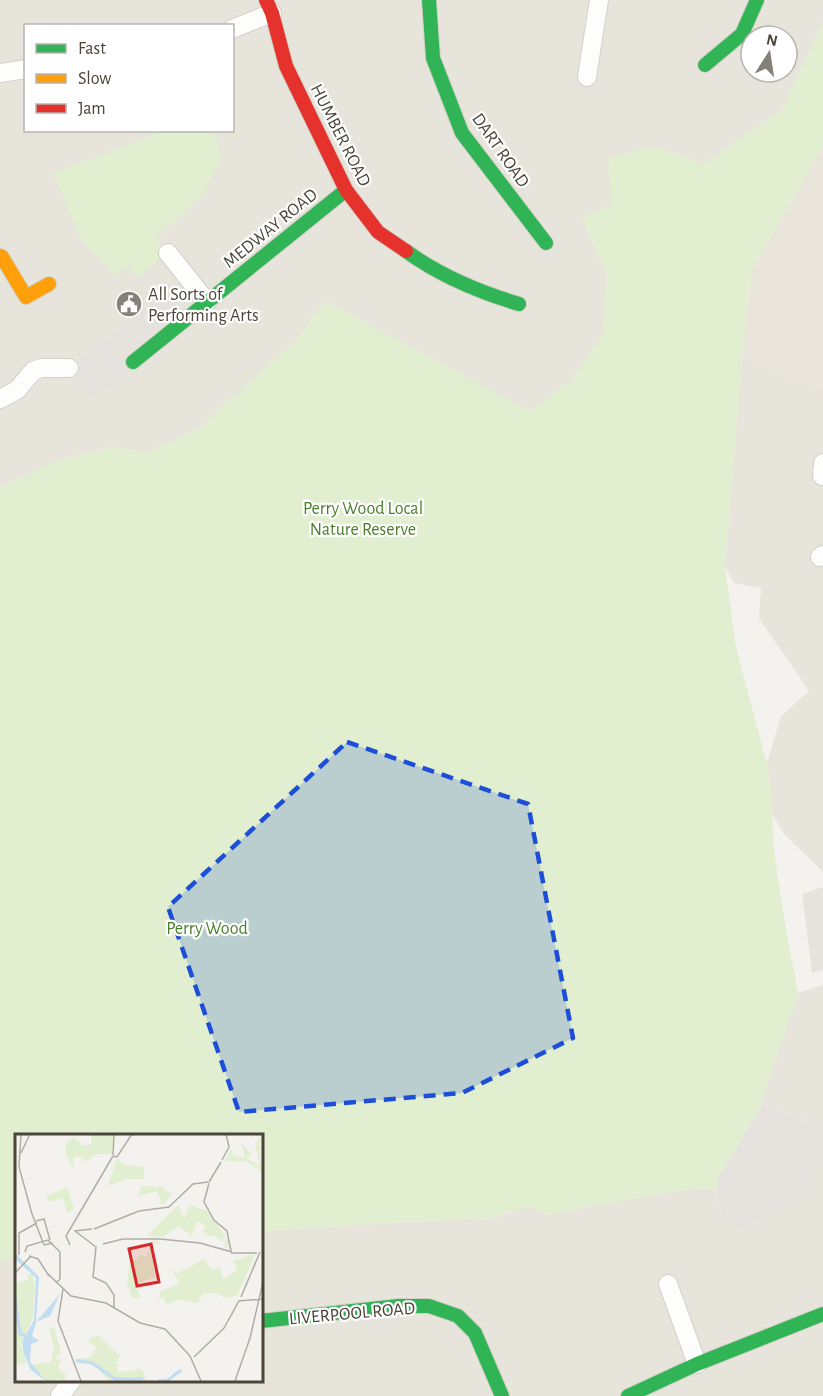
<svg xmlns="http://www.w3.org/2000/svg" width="823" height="1396" font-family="'Alegreya Sans',sans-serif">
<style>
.residential{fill:#e7e4dc;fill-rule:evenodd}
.industrial{fill:#e6e2de}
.education{fill:#eae5da}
.green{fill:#e1eecf}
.parking{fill:#e6e3df}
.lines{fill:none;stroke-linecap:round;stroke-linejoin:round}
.street-casing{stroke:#d2d0cb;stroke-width:20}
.fast-casing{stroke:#d3cfc5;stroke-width:16}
.slow-casing{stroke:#d3cfc5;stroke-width:16}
.jam-casing{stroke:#d3cfc5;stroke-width:16}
.street{stroke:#fdfdfc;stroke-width:18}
.fast{stroke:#30b455;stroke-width:14}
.slow{stroke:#ff9f0a;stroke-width:14}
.jam{stroke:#e5322d;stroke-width:14}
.marked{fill:#1d4ed8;fill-opacity:0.2;stroke:#1d4ed8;stroke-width:4.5;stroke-dasharray:12 8;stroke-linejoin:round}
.labels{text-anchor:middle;stroke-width:4.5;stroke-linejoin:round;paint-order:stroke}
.street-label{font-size:18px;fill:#4b4439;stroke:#fff}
.poi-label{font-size:18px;fill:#4b4439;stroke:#fff;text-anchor:start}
.park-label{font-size:18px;fill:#4a7f2a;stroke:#fff}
.inset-river{fill:none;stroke:#c0ddf1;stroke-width:3}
.inset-road{fill:none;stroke:#b0aca6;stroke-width:1.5}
.view{fill:#d62828;fill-opacity:0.15;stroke:#d62828;stroke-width:3}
.inset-edge{fill:none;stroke:#4b4439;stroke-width:3}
</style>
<rect width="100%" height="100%" fill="#f4f2ee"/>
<g class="residential">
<path d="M0 0H823V23L782 110 704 164 651 146 611 205 583 219 607 275 603 335 572 380 530 412 325 301 297 339 200 428 148 453 113 447 54 462 0 488ZM26 26H232V130H26ZM751 36H787V72H751Z"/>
<polygon points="742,356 823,390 823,872 784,834 772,814 771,789 767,763 781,716 809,691 759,618 761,588 734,583 725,567"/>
<polygon points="823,985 823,1143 813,1134 815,1125 761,1102 798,993"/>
<polygon points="823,1147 823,1396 0,1396 0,1261 16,1258 16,1380 261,1380 261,1231 475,1218 486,1219 506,1214 518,1208 535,1208 547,1215 587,1207 693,1188 715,1189 724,1221 801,1190"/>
</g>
<polygon class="industrial" points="763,1103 815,1125 813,1134 823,1143 823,1147 801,1190 795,1197 741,1228 724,1221 715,1189 719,1176"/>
<polygon class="education" points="823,146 823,390 742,356 752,269"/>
<g class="green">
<path d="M823 23V146L752 269 742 356 725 567 736 647 767 764 771 789 774 851 786 930 798 993 761 1101 763 1103 719 1176 715 1189 693 1188 587 1207 547 1215C544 1213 539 1209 535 1208 515 1204 499 1221 475 1218L261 1231V1135H16V1258L0 1261V488L54 462 113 447 148 453 200 428 297 339 325 301 530 411 572 380 603 334 607 275 583 218 611 205 608 158 651 146 704 164 782 110Z"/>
<polygon points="164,131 214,131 222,157 203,194 156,238 168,253 138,277 128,265 115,276 81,239 53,173"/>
</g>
<g class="parking">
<polygon points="187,277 207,302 133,362 112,336"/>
<polygon points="110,338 133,369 92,399 69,368"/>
<polygon points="823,887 823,970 812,973 802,894"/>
</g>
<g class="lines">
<defs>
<g id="street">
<polyline points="232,29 272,13"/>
<polyline points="0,73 26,69"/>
<polyline points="587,77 599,0"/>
<polyline points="168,253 207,302"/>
<polyline points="0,399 17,390 33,371 41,368 69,368"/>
<polyline points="823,463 822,476 823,476"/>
<polyline points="820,557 823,555"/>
<polyline points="668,1284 697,1364"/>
<polyline points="60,1396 72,1380"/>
</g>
<g id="fast">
<polyline points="429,0 433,58 462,133 546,243"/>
<polyline points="705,65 742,34 757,0"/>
<path d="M406 251C439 275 479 292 519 304"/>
<polyline points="133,362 346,190"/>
<polyline points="261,1321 399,1306 429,1306 458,1316 475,1333 502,1396"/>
<polyline points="628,1396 697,1364 823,1314"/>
</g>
<polyline id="slow" points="0,256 2,257 26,297 49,284"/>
<polyline id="jam" points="266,0 272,13 286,66 346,190 378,232 406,251"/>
</defs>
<use href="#street" class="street-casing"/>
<use href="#fast" class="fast-casing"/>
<use href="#slow" class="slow-casing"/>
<use href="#jam" class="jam-casing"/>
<use href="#street" class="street"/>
<use href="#fast" class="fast"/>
<use href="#slow" class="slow"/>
<use href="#jam" class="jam"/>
</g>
<path class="marked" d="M347 742 528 804 573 1038 462 1093 239 1112 168 907Z"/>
<defs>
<symbol id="civic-disc" viewBox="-11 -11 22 22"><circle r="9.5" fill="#868178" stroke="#fff"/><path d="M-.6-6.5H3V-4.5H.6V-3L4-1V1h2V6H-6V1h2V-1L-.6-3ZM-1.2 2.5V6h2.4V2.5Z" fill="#fff"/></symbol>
</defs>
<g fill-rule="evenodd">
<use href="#civic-disc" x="114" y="289" width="30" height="30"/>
</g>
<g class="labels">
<g class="street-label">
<text transform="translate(341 135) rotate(63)" y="6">HUMBER ROAD</text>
<text transform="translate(501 150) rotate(55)" y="6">DART ROAD</text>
<text transform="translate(270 228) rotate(-39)" y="6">MEDWAY ROAD</text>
<text transform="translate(352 1313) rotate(-5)" y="6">LIVERPOOL ROAD</text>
</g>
<g class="poi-label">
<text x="148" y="300">All Sorts of<tspan x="148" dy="21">Performing Arts</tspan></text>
</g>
<g class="park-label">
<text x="363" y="514">Perry Wood Local<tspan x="363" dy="21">Nature Reserve</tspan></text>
<text x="207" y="934">Perry Wood</text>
</g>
</g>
<g transform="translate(15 1134)">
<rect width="248" height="248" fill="#f4f2ee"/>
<path d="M77 0H99L97 20H82L70 28 67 23H58L60 37 51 21V8L59 3 68 11H76ZM247 1 244 11 247 13 244 16 247 38 232 28 210 27 216 14 218 21 230 24 226 10 237 20 231 24 245 32 240 9ZM102 24 108 31 129 33V45H113L93 52ZM126 52 150 53 149 56 158 60 147 71 142 57 123 62ZM52 53 59 75 52 79 48 64 34 68 31 63ZM163 71 169 85 175 71 194 78 215 110 210 115V102L206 108 203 103 192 101 188 97 191 92 182 87 177 102 164 92 148 103 132 102ZM138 106 146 109H138L136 118 140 143 120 150 125 163 117 164 112 148 114 132 125 121 131 123ZM240 120 222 162 210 164 202 159H189L182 169 164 166 151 171 149 163 143 165 146 157 165 149 157 136 163 139 189 125 196 135 206 134 207 145 222 136 218 127ZM17 140 20 151 18 184 6 209 11 229 0 232V144L2 149 13 146 12 141ZM39 192 46 219 40 224 46 226 43 233 51 241 49 247H31L16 231 36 228 39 213 34 195ZM83 201 105 222 101 230 106 232 101 233 104 238 127 235 132 247 118 243 94 247 78 230H62L61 226 76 223 81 214 73 206Z" fill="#e1eecf"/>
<path d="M0 119 24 143 21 188 45 160 35 182 21 188 17 202 24 207 16 210 15 228 31 247 16 236 9 220 7 208 19 186 21 144 0 125Z" fill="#c0ddf1"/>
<path class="inset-river" d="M0 164 5 200 11 202M61 226 77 229 100 245H128M143 247 153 246 166 236"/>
<path class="inset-road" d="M6 0 4 33 17 80 29 111 38 109M6 19 15 0M98 21 99 0M98 22 102 23 117 0M207 26 214 13 211 0M194 48 206 28M194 49 189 68 199 86 212 97 216 117M21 87 29 85 35 106M79 95 124 77 154 73 178 50 193 48M59 97 77 95M60 97 81 113 78 143 91 149 99 161V173M88 110 108 105H145L185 109 217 118M55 111 51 102 98 22M10 118 12 112 33 106 45 118M216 119H242M4 121V99L22 89M14 122 23 125 34 142M0 139 16 122M33 140 56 162 91 169 125 189 150 195 175 222M41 149 45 145V118M48 155 43 187 66 247M226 163 245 118M175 222 186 247M179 223 209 194 224 167 247 165M220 247 235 204 248 148"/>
<path class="view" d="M136 110 144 148 122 152 114 115Z"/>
<rect width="248" height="248" class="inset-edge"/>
</g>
<rect x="24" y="24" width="210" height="108" fill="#ffffff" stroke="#b7b4b0" stroke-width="1.5"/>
<rect x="36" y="44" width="30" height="9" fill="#30b455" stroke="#b7b4b0" stroke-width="1.5"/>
<text x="78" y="54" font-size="18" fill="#4b4439">Fast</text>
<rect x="36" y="74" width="30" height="9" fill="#ff9f0a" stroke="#b7b4b0" stroke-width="1.5"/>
<text x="78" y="84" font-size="18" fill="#4b4439">Slow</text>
<rect x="36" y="104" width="30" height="9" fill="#e5322d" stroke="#b7b4b0" stroke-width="1.5"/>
<text x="78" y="114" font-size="18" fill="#4b4439">Jam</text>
<g transform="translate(769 54) rotate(12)"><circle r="28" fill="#ffffff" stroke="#b7b4b0" stroke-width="1.5"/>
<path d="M0-4.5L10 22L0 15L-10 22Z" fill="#868178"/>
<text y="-9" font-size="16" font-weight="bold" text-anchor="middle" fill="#4b4439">N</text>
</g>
</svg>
